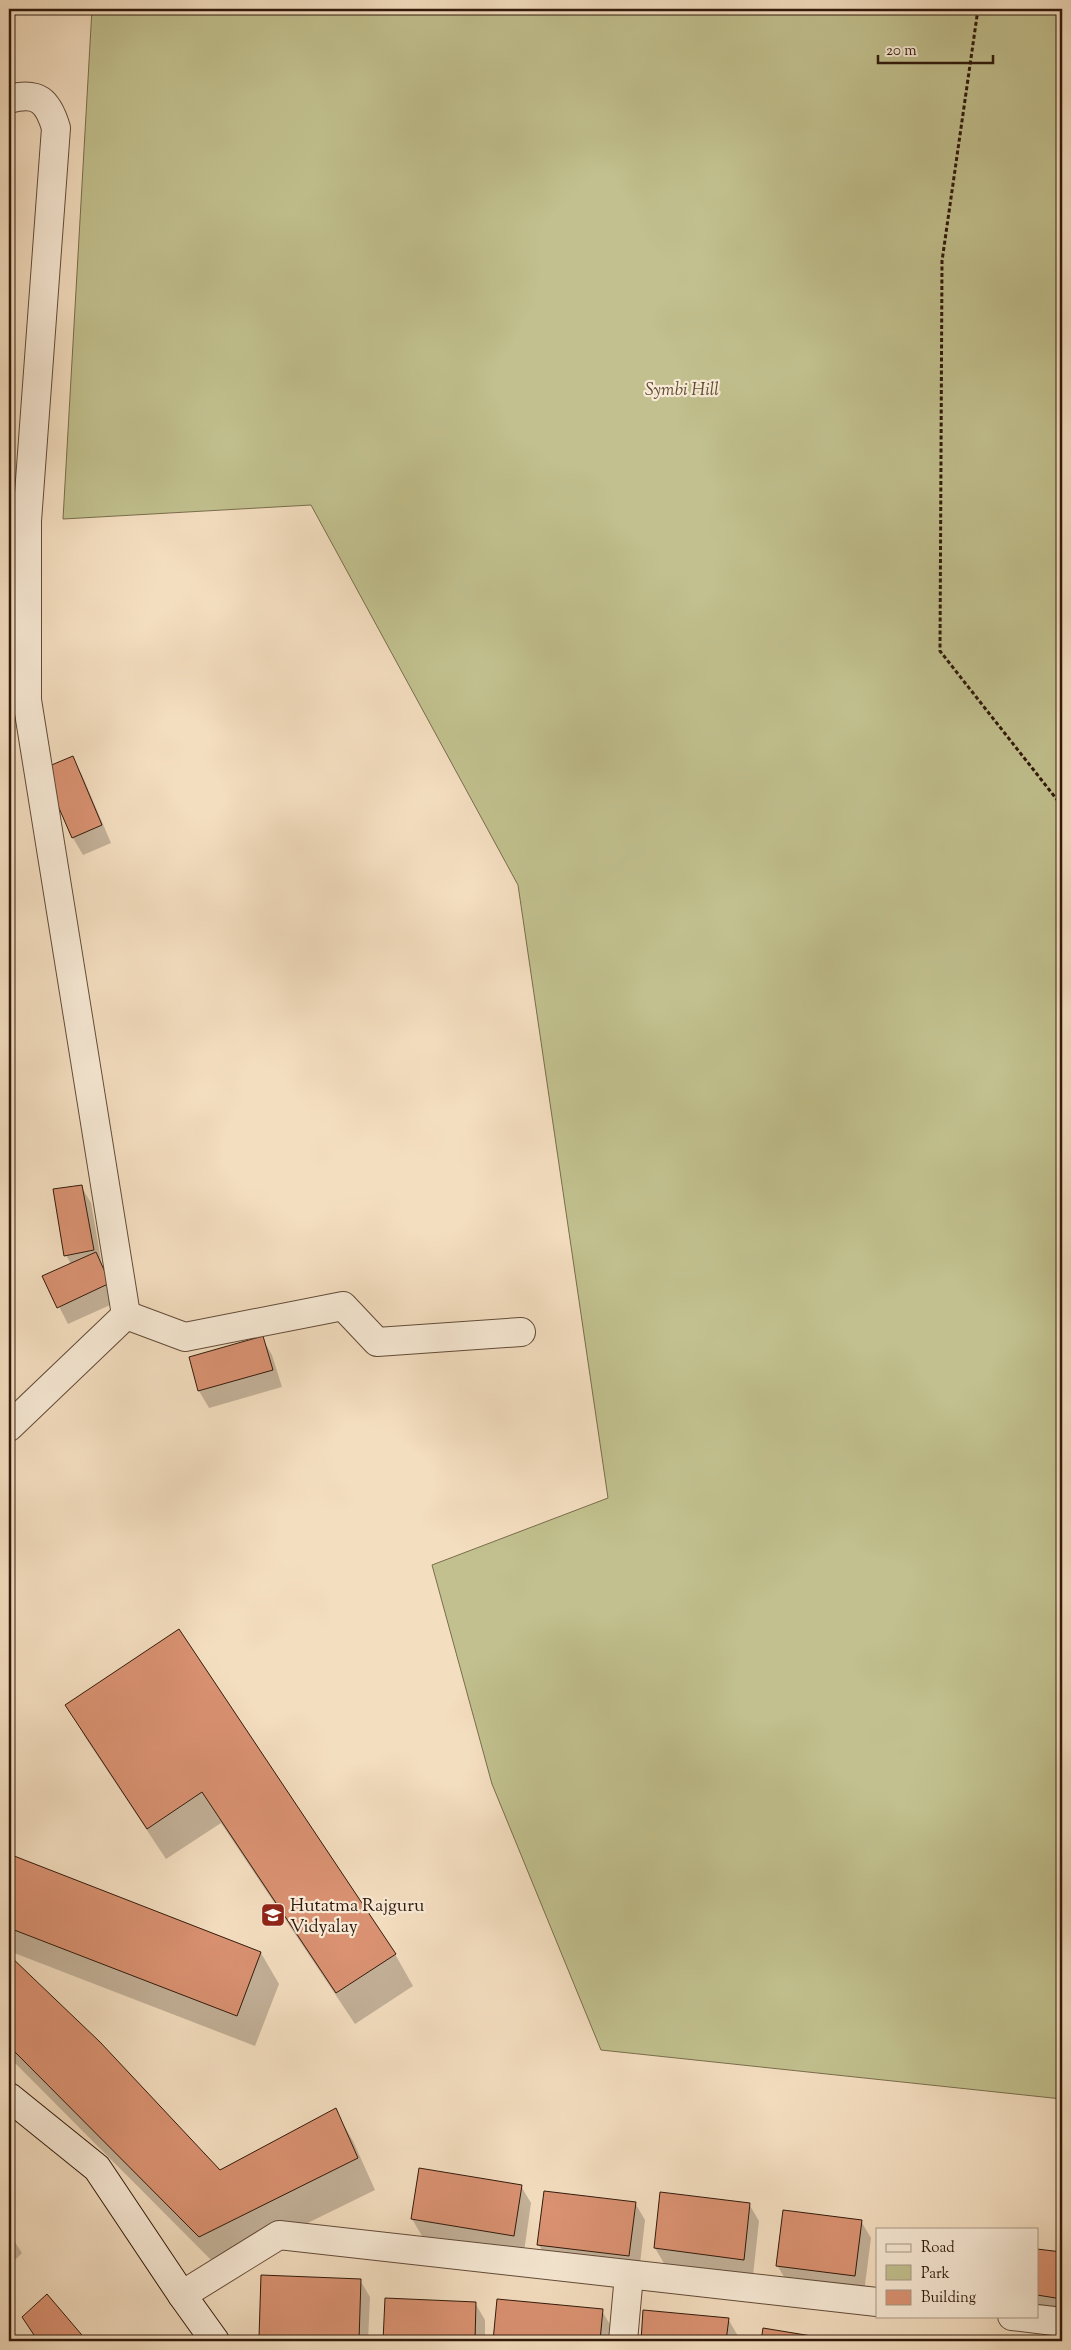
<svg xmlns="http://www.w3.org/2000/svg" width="1071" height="2350" font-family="'Sorts Mill Goudy',serif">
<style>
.green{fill:#c1c08e;stroke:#796d4c}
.shadow{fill:#0003}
.building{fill:#da9272;stroke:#311a0b}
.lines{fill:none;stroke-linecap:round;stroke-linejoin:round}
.street-casing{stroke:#624b38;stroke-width:30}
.secondary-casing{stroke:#311a0b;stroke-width:30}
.path{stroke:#311a0b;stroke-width:3;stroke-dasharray:4 2.5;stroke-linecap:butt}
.street{stroke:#f8ead6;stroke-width:28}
.secondary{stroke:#f8ead6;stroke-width:28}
.labels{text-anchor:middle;stroke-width:4.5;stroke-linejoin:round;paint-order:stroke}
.park-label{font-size:18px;font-style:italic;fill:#5c4c32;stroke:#f8ead6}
.poi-label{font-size:18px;fill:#311a0b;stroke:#f8ead6;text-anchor:start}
</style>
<rect width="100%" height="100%" fill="#f4dec0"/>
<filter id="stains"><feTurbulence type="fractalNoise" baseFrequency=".004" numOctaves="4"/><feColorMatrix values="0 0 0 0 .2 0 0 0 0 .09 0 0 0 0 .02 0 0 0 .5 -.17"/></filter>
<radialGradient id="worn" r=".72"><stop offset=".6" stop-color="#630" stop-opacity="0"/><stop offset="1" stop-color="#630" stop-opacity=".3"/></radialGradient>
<polygon class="green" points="92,9 1062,9 1062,2099 601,2050 492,1784 432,1565 608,1498 518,885 311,505 63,519"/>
<g class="shadow">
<polygon points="72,758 82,775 111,843 83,855 73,838 44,770"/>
<polygon points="81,1186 91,1203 102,1266 119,1301 68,1324 44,1277 71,1264 66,1255"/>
<polygon points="262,1338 272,1355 282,1387 209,1408 199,1391 190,1358"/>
<polygon points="179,1631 395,1954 413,1986 355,2024 221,1823 166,1859 85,1737 67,1705"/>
<polygon points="9,1856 261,1953 279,1984 255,2046 9,1951"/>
<polygon points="9,1957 99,2043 220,2172 335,2110 353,2141 375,2190 218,2267 9,2057"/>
<polygon points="521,2186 531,2203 524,2252 422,2236 412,2219"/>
<polygon points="635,2203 645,2220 639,2273 549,2262 539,2245"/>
<polygon points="749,2204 759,2221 753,2276 665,2265 655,2248"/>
<polygon points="861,2221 871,2238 864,2293 787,2282 777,2265"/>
<polygon points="9,2233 22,2253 9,2266"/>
<polygon points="1037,2250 1062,2254 1062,2314 1037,2311"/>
<polygon points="360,2280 370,2297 368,2341 262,2341 260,2338"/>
<polygon points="47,2296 85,2341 38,2341 23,2317"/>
<polygon points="386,2299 475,2303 485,2320 485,2341 384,2341"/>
<polygon points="498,2300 602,2311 612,2328 611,2341 495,2341"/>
<polygon points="644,2311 728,2319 738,2336 737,2341 642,2341"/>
<polygon points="764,2329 835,2341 762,2341"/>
</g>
<g class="building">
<polygon points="73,756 102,825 72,838 42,769"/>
<polygon points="82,1185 94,1250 64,1256 53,1189"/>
<polygon points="96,1252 110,1283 57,1308 42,1276"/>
<polygon points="263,1336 273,1370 198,1391 189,1357"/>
<polygon points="179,1629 396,1954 336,1993 202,1792 147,1829 65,1705"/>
<polygon points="9,1854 261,1952 237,2016 9,1928"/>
<polygon points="9,1955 100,2042 220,2170 336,2108 358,2158 199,2237 9,2046"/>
<polygon points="419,2168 522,2185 514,2236 411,2219"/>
<polygon points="544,2191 636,2202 629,2256 537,2245"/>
<polygon points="660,2192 750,2203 744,2260 654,2248"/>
<polygon points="783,2210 862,2220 855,2276 776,2266"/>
<polygon points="1037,2249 1062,2252 1062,2299 1037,2295"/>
<polygon points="261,2275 361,2279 359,2341 259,2338"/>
<polygon points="47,2294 87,2341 38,2341 22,2317"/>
<polygon points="385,2298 476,2302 475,2341 383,2341"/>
<polygon points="497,2299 603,2309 600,2341 493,2341"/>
<polygon points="643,2310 729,2318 726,2341 641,2341"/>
<polygon points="763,2328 842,2341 761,2341"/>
<polygon points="876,2337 917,2341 876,2341"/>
</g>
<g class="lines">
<defs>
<g id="street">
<path d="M9 99C38 91 48 101 56 128L27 521V700L126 1315 9 1427"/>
<polyline points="126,1315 185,1337 343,1306 377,1342 521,1332"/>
<polyline points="182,2295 279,2235 877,2302"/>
<polyline points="1012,2316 1062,2322"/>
<polyline points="623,2341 629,2275"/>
</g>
<polyline id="secondary" points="9,2097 97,2168 182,2295 215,2341"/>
</defs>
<use href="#street" class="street-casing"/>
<use href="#secondary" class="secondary-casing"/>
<g class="path">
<polyline points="256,9 269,11 271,9"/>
<polyline points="978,9 942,261 940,651 1062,806"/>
</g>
<use href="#street" class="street"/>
<use href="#secondary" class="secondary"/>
</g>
<defs>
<symbol id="school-square" viewBox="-11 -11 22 22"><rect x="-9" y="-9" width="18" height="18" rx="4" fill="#8f2418" stroke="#f8ead6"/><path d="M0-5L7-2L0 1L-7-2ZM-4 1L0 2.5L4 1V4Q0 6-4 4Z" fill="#fff"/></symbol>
</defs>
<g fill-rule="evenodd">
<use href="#school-square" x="259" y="1901" width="28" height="28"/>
</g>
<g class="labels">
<g class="park-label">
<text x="682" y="395">Symbi Hill</text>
</g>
<g class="poi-label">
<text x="290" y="1911">Hutatma Rajguru<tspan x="290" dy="21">Vidyalay</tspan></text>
</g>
</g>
<rect width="1071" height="2350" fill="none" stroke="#f4dec0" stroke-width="30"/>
<rect x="10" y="10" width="1051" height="2330" fill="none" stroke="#311a0b" stroke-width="2.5"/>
<rect x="15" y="15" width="1041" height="2320" fill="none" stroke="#311a0b"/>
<rect x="876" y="2228" width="162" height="90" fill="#f8ead6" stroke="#a89785"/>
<rect x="886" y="2244" width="25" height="8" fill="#f8ead6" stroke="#a89785"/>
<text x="921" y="2252" font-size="15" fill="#311a0b">Road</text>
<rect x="886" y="2265" width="25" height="15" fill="#c1c08e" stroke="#a89785"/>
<text x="921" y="2278" font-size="15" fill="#311a0b">Park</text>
<rect x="886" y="2290" width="25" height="15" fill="#da9272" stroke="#a89785"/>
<text x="921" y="2302" font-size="15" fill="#311a0b">Building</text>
<path d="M878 55v8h115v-8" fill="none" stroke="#311a0b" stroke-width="2.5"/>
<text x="886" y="55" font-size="15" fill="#311a0b" stroke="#f8ead6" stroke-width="4" paint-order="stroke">20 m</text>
<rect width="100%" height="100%" filter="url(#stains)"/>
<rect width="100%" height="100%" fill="url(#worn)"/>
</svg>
